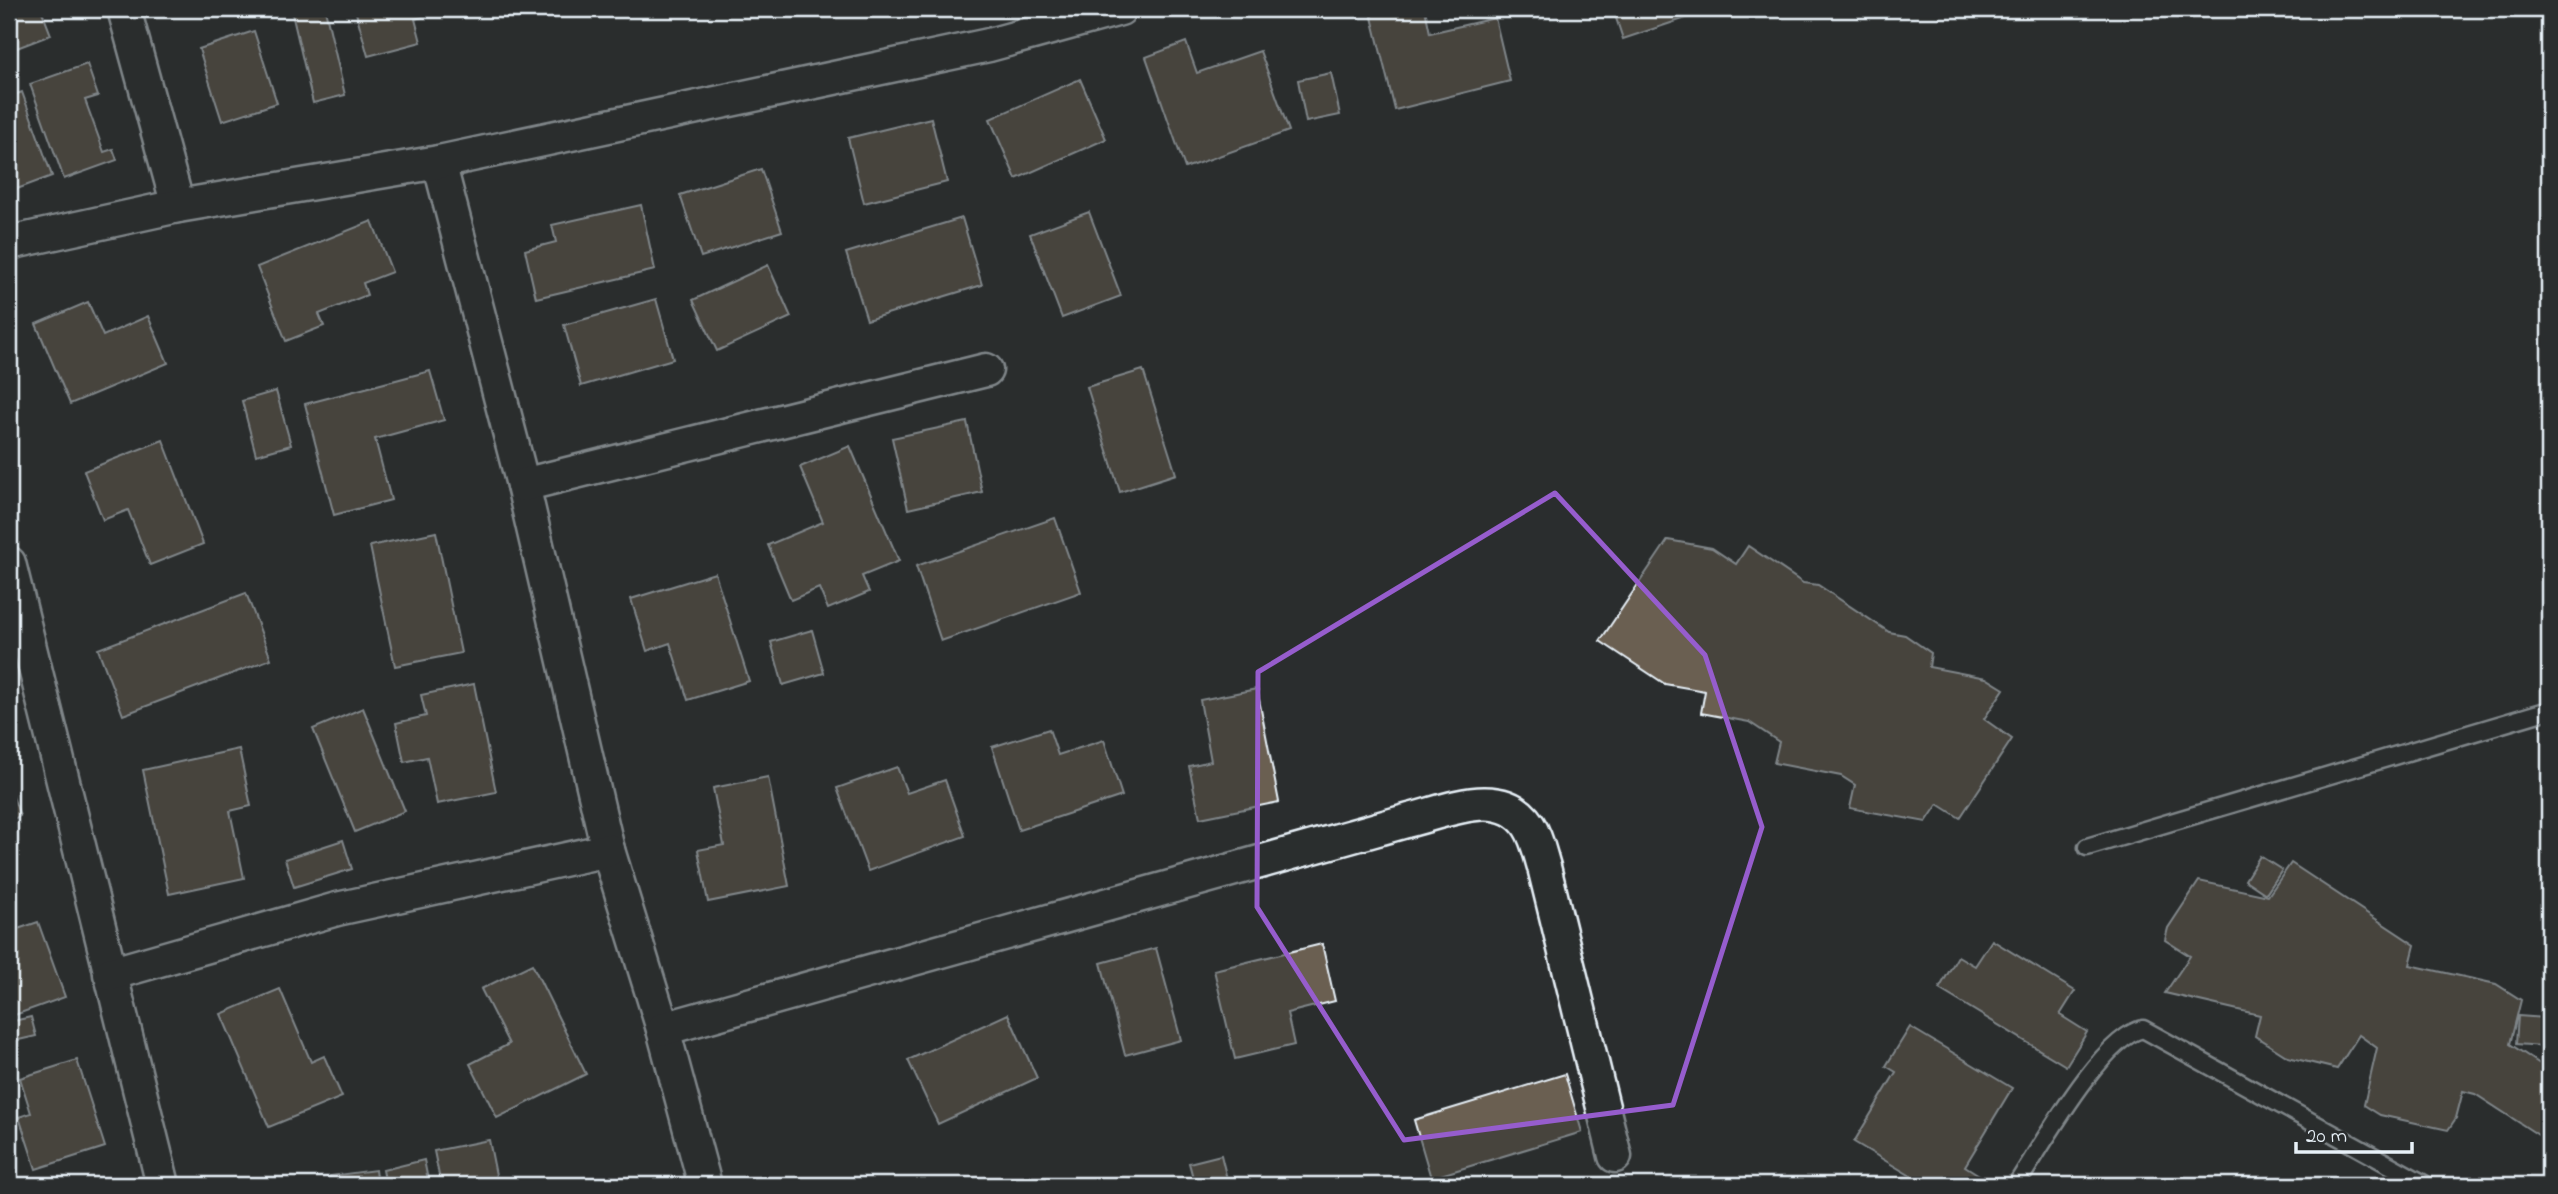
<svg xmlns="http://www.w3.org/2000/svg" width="2558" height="1194" font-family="'Indie Flower',sans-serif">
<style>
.building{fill:#6a5e51;stroke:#e8f1f8;stroke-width:2}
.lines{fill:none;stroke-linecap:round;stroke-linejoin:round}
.service-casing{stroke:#e8f1f8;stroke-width:21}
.minor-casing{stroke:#e8f1f8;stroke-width:37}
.service{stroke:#2a2d2e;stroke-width:16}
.minor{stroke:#2a2d2e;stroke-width:32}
.marked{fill:none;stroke:#965dcd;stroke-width:5;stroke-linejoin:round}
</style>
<rect width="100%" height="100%" fill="#2a2d2e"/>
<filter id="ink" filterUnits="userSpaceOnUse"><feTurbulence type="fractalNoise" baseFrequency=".0143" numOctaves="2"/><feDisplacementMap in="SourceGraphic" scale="14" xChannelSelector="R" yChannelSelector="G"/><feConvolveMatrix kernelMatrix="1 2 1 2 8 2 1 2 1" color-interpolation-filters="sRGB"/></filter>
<g filter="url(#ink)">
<g class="building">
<polygon points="9,9 41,9 51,35 9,51"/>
<polygon points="291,9 325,9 345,95 313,103"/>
<polygon points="355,9 451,9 415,19 421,42 368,56"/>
<polygon points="1370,9 1425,9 1430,33 1495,18 1510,81 1395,110"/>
<polygon points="1613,9 1713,9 1623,39"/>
<polygon points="254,31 277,103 222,121 199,49"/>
<polygon points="1186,42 1197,73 1260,51 1289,131 1185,168 1146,57"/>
<polygon points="87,64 98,96 85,100 104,152 113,149 117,160 64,179 30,84"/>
<polygon points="1331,73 1340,115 1306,122 1298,80"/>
<polygon points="1080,79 1106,139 1016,179 990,119"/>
<polygon points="22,92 52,176 9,192 9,97"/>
<polygon points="931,118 947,182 864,203 848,138"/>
<polygon points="761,169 782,231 701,257 680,195"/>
<polygon points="641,205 655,270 536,298 525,250 556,242 552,225"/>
<polygon points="1089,212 1121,296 1062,318 1030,234"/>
<polygon points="962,218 982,285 867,320 846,253"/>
<polygon points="372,221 392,272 363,283 367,295 319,314 324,326 286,341 257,267"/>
<polygon points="768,265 791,317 717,351 693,300"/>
<polygon points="656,299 673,359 581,386 564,325"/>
<polygon points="88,302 103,336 148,316 168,363 70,404 36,324"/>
<polygon points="1143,370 1176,474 1120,492 1087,387"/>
<polygon points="430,371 444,420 375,439 391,500 334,515 305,404"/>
<polygon points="276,391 291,445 256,455 242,401"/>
<polygon points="967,422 982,492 908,509 892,438"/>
<polygon points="163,440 203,544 150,565 128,510 103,520 84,471"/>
<polygon points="850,446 899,561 862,576 869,592 828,609 819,588 791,600 768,545 823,522 800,467"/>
<polygon points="1055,518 1081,592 941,641 916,566"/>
<polygon points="436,532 461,653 395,666 370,546"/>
<polygon points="1668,540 1712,548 1736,564 1748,546 1803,583 1818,585 1889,632 1905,635 1931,653 1929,667 1986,678 2004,689 1984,719 2012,739 1960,818 1938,804 1926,822 1850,808 1855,785 1841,776 1774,763 1779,742 1749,722 1701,713 1705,691 1665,684 1600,641"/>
<polygon points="715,573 749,681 688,700 670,643 647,651 631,599"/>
<polygon points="246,593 271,659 123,715 98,649"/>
<polygon points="812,630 824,673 783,685 771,642"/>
<polygon points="474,684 496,792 437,804 427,757 404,762 396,723 426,716 421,695"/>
<polygon points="1257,689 1279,802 1200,818 1189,766 1211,761 1200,700"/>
<polygon points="363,708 405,811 355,832 313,729"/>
<polygon points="1049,729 1058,755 1104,740 1122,796 1019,830 992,747"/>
<polygon points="239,749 251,806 230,811 244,878 169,894 143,770"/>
<polygon points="897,767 907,793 945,780 965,836 868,871 837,788"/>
<polygon points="768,777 789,886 708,902 698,850 724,845 713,788"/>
<polygon points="9,786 20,816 9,821"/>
<polygon points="343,840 352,869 294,887 285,859"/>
<polygon points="2260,856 2282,870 2266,894 2245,880"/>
<polygon points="2291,863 2415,945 2410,965 2496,984 2521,1000 2510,1044 2549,1070 2549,1142 2475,1094 2463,1091 2456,1118 2448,1130 2380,1115 2364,1105 2377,1048 2359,1035 2337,1069 2288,1057 2255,1036 2260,1015 2165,993 2190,956 2165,940 2168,928 2199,881 2268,896"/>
<polygon points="38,922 65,997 12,1016 9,1007 9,932"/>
<polygon points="1992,940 2075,991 2060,1015 2087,1032 2066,1066 1939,989 1958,956 1975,966"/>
<polygon points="1322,944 1335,1001 1287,1013 1294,1045 1235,1059 1214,970"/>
<polygon points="1156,948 1181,1040 1125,1055 1101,963"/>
<polygon points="532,964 586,1074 497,1118 470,1064 509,1044 481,989"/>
<polygon points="280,989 311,1062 324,1056 342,1097 269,1127 221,1014"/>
<polygon points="1008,1014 1037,1078 938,1124 908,1060"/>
<polygon points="2518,1016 2545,1018 2543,1046 2516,1044"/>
<polygon points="31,1017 36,1036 10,1042 9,1022"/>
<polygon points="1910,1027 2012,1088 1965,1166 1995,1185 1926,1185 1854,1142 1896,1072 1886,1066"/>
<polygon points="2549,1035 2549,1056 2541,1052"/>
<polygon points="77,1060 105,1147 36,1169 19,1117 31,1113 20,1078"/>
<polygon points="1565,1074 1582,1132 1431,1178 1414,1120"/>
<polygon points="489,1140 498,1185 441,1185 434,1151"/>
<polygon points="1221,1155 1227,1179 1195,1185 1189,1163"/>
<polygon points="424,1160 429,1185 386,1185 383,1170"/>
<polygon points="375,1170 377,1185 331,1185 330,1176"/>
</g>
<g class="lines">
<defs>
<g id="service">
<polyline points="2087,847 2549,710"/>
<path d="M2016 1185C2040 1149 2102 1036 2143 1029L2426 1185"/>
</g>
<g id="minor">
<polyline points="124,9 178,206"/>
<polyline points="439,162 523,485 608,850 663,1029 705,1185"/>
<polyline points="9,243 178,206 439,162 989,45 1120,9"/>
<polyline points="523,485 986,370"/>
<polyline points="9,563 163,1185"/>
<polyline points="110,974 337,909 608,850"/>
<path d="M663 1029 1406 821C1445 812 1502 784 1529 826 1537 838 1540 854 1544 867L1615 1156"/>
</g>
</defs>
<use href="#service" class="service-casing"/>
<use href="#minor" class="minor-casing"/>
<use href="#service" class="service"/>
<use href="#minor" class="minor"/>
</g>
</g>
<path d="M0 0H2558V1194H0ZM1555 493 1705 655 1762 827 1673 1105 1404 1140 1257 907 1258 672Z" fill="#2a2d2e" fill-opacity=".55" fill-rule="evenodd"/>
<path class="marked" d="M1555 493 1705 655 1762 827 1673 1105 1404 1140 1257 907 1258 672Z"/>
<rect width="2558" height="1194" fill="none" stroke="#2a2d2e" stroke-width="35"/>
<rect x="18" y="18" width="2523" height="1159" fill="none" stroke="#e8f1f8" stroke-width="2.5" filter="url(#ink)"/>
<path d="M2296 1142v10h116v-10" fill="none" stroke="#e8f1f8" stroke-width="3.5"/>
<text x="2306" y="1142" font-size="21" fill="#e8f1f8" stroke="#2a2d2e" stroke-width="5" paint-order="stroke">20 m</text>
</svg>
